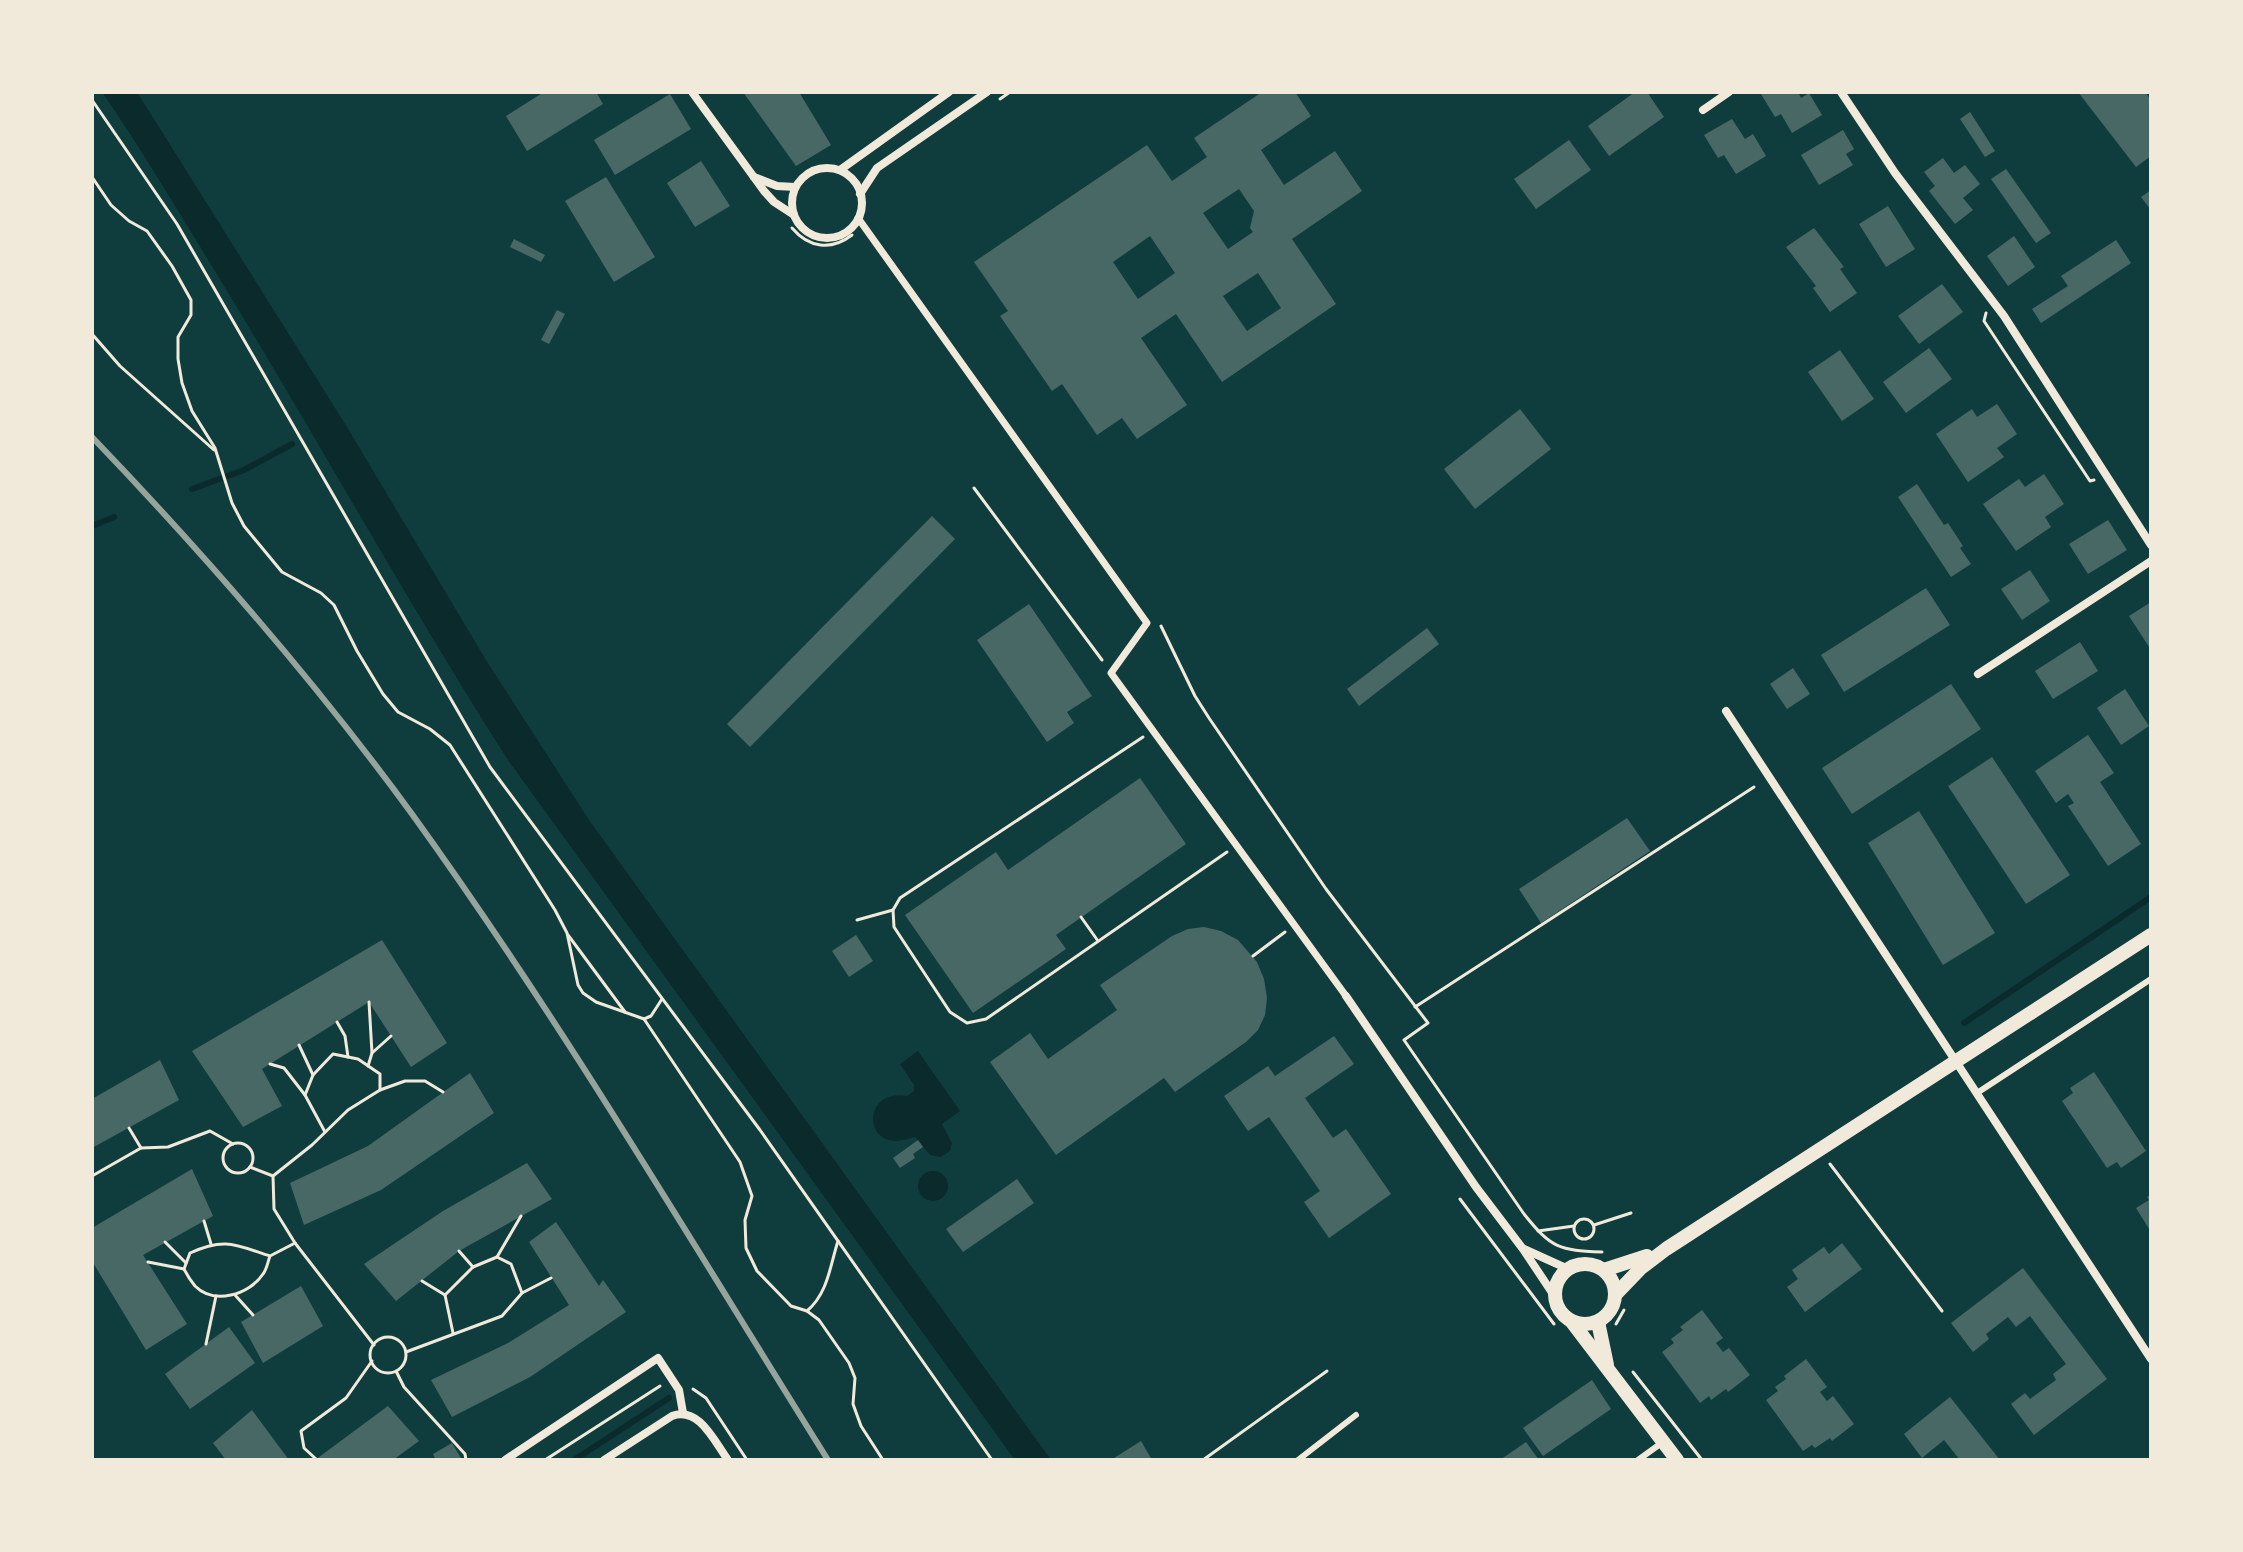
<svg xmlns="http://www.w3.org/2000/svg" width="2243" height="1552" font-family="'PT Sans',sans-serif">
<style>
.water{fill:#0a2a2b}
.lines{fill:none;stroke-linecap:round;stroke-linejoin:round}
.stream{stroke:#0a2a2b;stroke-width:6}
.building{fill:#486865;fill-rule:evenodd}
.path{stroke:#f1e9da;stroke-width:3}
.service{stroke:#f1e9da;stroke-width:6}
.pedestrian{stroke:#f1e9da;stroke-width:7}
.minor{stroke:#f1e9da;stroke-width:8}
.tertiary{stroke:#f1e9da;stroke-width:14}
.rail{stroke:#97a49c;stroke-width:6}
</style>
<rect width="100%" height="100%" fill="#0f3d3e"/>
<g class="water">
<path d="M102 92H137L347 427 486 660 589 820 1051 1460H1015L508 760C406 600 314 433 215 271 178 211 142 150 102 92Z"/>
<path d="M918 1051 960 1111 942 1124 952 1143 950 1151 941 1157 930 1155 915 1137C909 1138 902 1141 896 1141 863 1141 865 1089 907 1096L914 1091V1085L900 1064Z"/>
<circle cx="933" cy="1186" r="15"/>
</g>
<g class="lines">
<g class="stream">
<polyline points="192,489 244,470 292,444"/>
<polyline points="92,526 114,517"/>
<polyline points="1964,1023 2151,897"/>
<polyline points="574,1460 669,1398"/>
</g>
</g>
<g class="building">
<polygon points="544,92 596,92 603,104 527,151 506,116"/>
<polygon points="743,92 799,92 831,145 796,166"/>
<path d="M1262 92H1295L1311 116 1261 150 1284 185 1335 151 1362 191 1292 239 1336 304 1222 382 1176 314 1141 338 1187 405 1137 439 1122 418 1097 435 1062 384 1052 391 1000 316 1008 311 974 262 1147 145 1172 181 1207 157 1194 138ZM1239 189 1254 211 1250 228 1253 232 1228 249 1203 213ZM1150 236 1175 273 1138 299 1113 262ZM1258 273 1281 308 1247 331 1223 296Z"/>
<polygon points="1635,92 1647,92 1664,117 1609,156 1588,126"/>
<polygon points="1764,92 1798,92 1801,98 1809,93 1822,115 1792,133 1781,114 1775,117 1761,94"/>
<polygon points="2078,92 2145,92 2151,100 2151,156 2136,167"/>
<polygon points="670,94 691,129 615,175 594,140"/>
<polygon points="1970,112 1995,151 1985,157 1960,119"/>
<polygon points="1732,119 1745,139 1753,134 1766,156 1736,174 1724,155 1718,158 1704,135"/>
<polygon points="1843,130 1854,149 1846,154 1853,165 1819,185 1801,155"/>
<polygon points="1569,140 1591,170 1536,209 1514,179"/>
<polygon points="1943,158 1954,173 1965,165 1980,184 1963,198 1973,210 1955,224 1929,191 1935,186 1924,172"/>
<polygon points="701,161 730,206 695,227 667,183"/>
<polygon points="2006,169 2051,233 2036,243 1991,179"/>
<polygon points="606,177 655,257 614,282 565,201"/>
<polygon points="2151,190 2151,210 2141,197"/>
<polygon points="1888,206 1915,249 1886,267 1859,224"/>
<polygon points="1814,228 1844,267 1840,269 1857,293 1830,312 1813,288 1816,286 1786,247"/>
<polygon points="2014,236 2035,267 2008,286 1987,256"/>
<polygon points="514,239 545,255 541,262 510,247"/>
<polygon points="2116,240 2131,263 2041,323 2032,309 2068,286 2061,276"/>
<polygon points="1942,284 1963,312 1919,344 1898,316"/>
<polygon points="557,310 565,314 549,344 541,340"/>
<polygon points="1929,348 1952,379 1906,413 1883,382"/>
<polygon points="1840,350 1874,399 1842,421 1808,372"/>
<polygon points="1997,404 2017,434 1997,448 2004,457 1968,482 1936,434 1972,409 1977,417"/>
<polygon points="1520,409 1551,449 1475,509 1444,469"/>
<polygon points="2044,474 2064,504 2045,517 2051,527 2016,551 1983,504 2019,479 2025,487"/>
<polygon points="1917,484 1944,525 1948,523 1963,546 1960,548 1971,564 1951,577 1898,497"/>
<polygon points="932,516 955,539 750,747 727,724"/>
<polygon points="2108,520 2127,550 2088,574 2069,544"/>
<polygon points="2030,570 2050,601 2022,620 2001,589"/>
<polygon points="1926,588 1950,625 1844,692 1821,655"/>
<polygon points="2151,602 2151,650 2129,616"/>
<polygon points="1029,604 1092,696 1067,712 1074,723 1047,742 977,640"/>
<polygon points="1427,628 1439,644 1359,706 1347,689"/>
<polygon points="2080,642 2098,671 2053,699 2035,671"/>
<polygon points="1793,668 1810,694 1787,709 1770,684"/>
<polygon points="1951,684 1981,729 1852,814 1822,768"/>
<polygon points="2125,689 2149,726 2121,745 2097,708"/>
<polygon points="2088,735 2114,773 2100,782 2141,844 2108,866 2068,806 2074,803 2068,794 2056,803 2035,771"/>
<polygon points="1992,757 2070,875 2026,904 1948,786"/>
<polygon points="1140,778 1186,844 1056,935 1066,949 973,1013 905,915 996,852 1008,870"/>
<polygon points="1919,811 1995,933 1943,965 1868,843"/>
<polygon points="1627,818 1650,851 1541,923 1519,889"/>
<polygon points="1204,927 1221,931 1238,940 1257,962 1264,979 1267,998 1265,1015 1258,1030 1246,1042 1175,1092 1164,1078 1056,1155 990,1062 1030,1033 1048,1059 1117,1010 1100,985 1172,936 1188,929"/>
<polygon points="856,935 873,961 849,977 832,951"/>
<polygon points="382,940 447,1043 411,1067 369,1002 262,1069 282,1106 243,1127 192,1051"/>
<polygon points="1334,1036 1354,1064 1305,1098 1333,1138 1346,1129 1391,1194 1329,1238 1304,1202 1320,1191 1269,1117 1248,1131 1224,1096 1268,1066 1275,1076"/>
<polygon points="160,1060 179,1100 92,1148 92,1099"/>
<polygon points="2094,1072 2146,1151 2121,1168 2117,1162 2107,1168 2062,1101 2073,1093 2070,1088"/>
<polygon points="470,1073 494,1113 381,1190 304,1225 290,1183 368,1146"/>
<polygon points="918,1140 923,1147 913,1154 915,1158 900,1168 893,1158"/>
<polygon points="527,1163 552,1199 459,1251 396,1301 364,1264 443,1211"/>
<polygon points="192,1169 213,1216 143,1255 187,1324 146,1350 92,1261 92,1228"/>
<polygon points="1017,1179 1034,1203 963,1252 946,1229"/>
<polygon points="2151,1195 2151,1232 2136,1208 2149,1200 2147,1197"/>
<polygon points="556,1222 599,1286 603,1280 626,1312 530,1377 452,1417 431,1380 508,1343 569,1305 529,1242"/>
<polygon points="1842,1243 1862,1269 1805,1312 1787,1287 1798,1279 1792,1270 1824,1247 1829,1254"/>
<polygon points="2023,1268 2107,1379 2034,1435 2011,1404 2025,1393 2030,1399 2056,1380 2053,1374 2066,1364 2030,1316 2016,1327 2008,1317 1986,1334 1989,1339 1973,1352 1951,1323"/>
<polygon points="301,1286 323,1326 263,1363 241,1322"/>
<polygon points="1702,1310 1723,1338 1716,1343 1723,1352 1729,1348 1750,1375 1728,1392 1726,1389 1711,1400 1709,1396 1700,1403 1662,1352 1674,1343 1671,1339 1683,1330 1680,1327"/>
<polygon points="229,1327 255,1363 190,1409 165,1374"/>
<polygon points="1806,1359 1827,1387 1820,1392 1827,1401 1833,1396 1854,1424 1832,1441 1830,1438 1815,1448 1812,1445 1803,1451 1766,1400 1778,1391 1775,1387 1786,1379 1784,1376"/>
<polygon points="1592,1380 1611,1409 1543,1456 1523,1428"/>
<polygon points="1950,1397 2000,1460 1960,1460 1944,1440 1922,1458 1904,1434"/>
<polygon points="388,1406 419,1441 393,1460 315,1460"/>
<polygon points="252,1410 289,1460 226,1460 213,1443"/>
<polygon points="1141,1441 1152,1460 1111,1460"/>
<polygon points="1526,1442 1539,1460 1500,1460"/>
<polygon points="452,1443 462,1460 436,1460 433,1454"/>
</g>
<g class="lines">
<g class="path">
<polyline points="1000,99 1010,92"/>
<polyline points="92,100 177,224 490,767 760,1130 992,1460"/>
<polyline points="92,177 111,205 129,221 147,231 172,266 191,300 191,315 178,337 178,359 182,383 192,411 215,448 232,503 244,526 282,572 321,593 334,605 357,651 383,694 398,712 430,729 450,745 555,910 567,933 578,985 583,993 596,1002 644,1019 740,1162 752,1196 745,1220 746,1248 757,1271 791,1306 807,1311 819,1320 849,1363 855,1378 853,1404 861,1426 883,1460"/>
<path d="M792 228C809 248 831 251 852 235"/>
<polyline points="1986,313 1984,321 2090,481 2094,480"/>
<polyline points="92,334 120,366 214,450"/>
<polyline points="974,488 1102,660"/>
<path d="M1161 626 1195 696 1209 718 1326 889 1428 1023 1404 1040 1524 1214C1552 1249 1559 1250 1602 1252"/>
<polyline points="1143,737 900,898 893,910 894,927 950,1012 967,1023 986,1019 1227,852"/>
<polyline points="1081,917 1098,941"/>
<polyline points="857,920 893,910"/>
<polyline points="568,935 625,1012"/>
<polyline points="1253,956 1285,932"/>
<polyline points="369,1002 372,1053"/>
<polyline points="1415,1007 1754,787"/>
<polyline points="644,1019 651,1016 662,999"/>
<polyline points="337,1022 345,1036 348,1057"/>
<polyline points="299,1045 313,1075"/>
<polyline points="270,1064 284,1068 305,1095"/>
<polyline points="368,1066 372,1053 391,1036"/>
<polyline points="129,1128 141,1148"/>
<polyline points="325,1132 305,1095 313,1075 333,1054 358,1059 380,1074 380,1090"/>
<circle cx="238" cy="1158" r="15"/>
<polyline points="1830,1164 1942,1311"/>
<polyline points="250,1167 273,1176"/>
<polyline points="92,1176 141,1148 168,1147 210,1131 233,1144"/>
<polyline points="1460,1199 1554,1324"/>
<circle cx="1584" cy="1229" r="10"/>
<polyline points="204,1221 211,1244"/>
<polyline points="1594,1225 1631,1213"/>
<polyline points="1538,1231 1574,1226"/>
<polyline points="165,1242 186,1263"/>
<polyline points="459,1251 473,1267"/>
<path d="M270 1256C268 1261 267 1269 263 1274 249 1295 214 1305 195 1286 191 1281 187 1275 184 1269L190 1253C225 1237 236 1245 270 1256L295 1243"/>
<polyline points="497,1257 521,1216"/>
<polyline points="148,1262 184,1269"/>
<polyline points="422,1281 445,1295"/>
<polyline points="235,1295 253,1315"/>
<path d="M807 1311C828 1293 830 1266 838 1241"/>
<polyline points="1616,1324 1624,1310"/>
<polyline points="453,1333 445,1295 473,1267 497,1257 511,1264 522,1293"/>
<circle cx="388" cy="1355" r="18"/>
<polyline points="206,1344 216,1296"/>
<polyline points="374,1345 295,1243 274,1209 273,1176 312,1145 348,1110 380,1090 405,1081 425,1081 443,1092"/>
<polyline points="406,1352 502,1316 522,1293 551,1278"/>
<polyline points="396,1371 404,1387 465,1454 466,1460"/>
<polyline points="1633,1372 1702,1460"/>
<polyline points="693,1389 706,1398 747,1460"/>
<polyline points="316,1459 304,1448 301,1431 346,1398 372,1361"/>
<polyline points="545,1460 660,1386"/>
<polyline points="1203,1460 1327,1371"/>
</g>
<g class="service">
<polyline points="1977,1093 2151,979"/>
<polyline points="1298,1460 1356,1415"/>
<polyline points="1638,1460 1663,1442"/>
</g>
<polyline class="pedestrian" points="858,218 1147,623 1111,673 1346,996"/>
<g class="minor">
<polyline points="692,92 764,191 774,202 794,215"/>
<polyline points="1841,92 1895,173 2004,316 2151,545"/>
<polyline points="1703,110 1729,92"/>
<circle cx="827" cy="203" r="35"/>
<polyline points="840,170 949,92"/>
<polyline points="754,177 777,186 795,187"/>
<polyline points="860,194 877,168 987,92"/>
<polyline points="1978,674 2151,561"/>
<polyline points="1726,711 2151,1359"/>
<polyline points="1346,996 1476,1187 1523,1249 1555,1297"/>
<polyline points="1524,1249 1568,1269"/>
<polyline points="505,1460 658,1358 679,1390 683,1413"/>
<path d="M604 1460 672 1416C699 1406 714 1441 728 1460"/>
</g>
<g class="tertiary">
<circle cx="1585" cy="1294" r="30"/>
<polyline points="1604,1270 1647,1256"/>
<polyline points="1616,1294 1641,1268 1666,1249 2151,935"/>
<polyline points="1572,1322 1677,1460"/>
<polyline points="1598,1322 1607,1365"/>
</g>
<path class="rail" d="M92 437C206 556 315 681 412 814 562 1022 692 1243 828 1460"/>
</g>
<rect width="2243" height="1552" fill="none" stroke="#f1e9da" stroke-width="188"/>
</svg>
